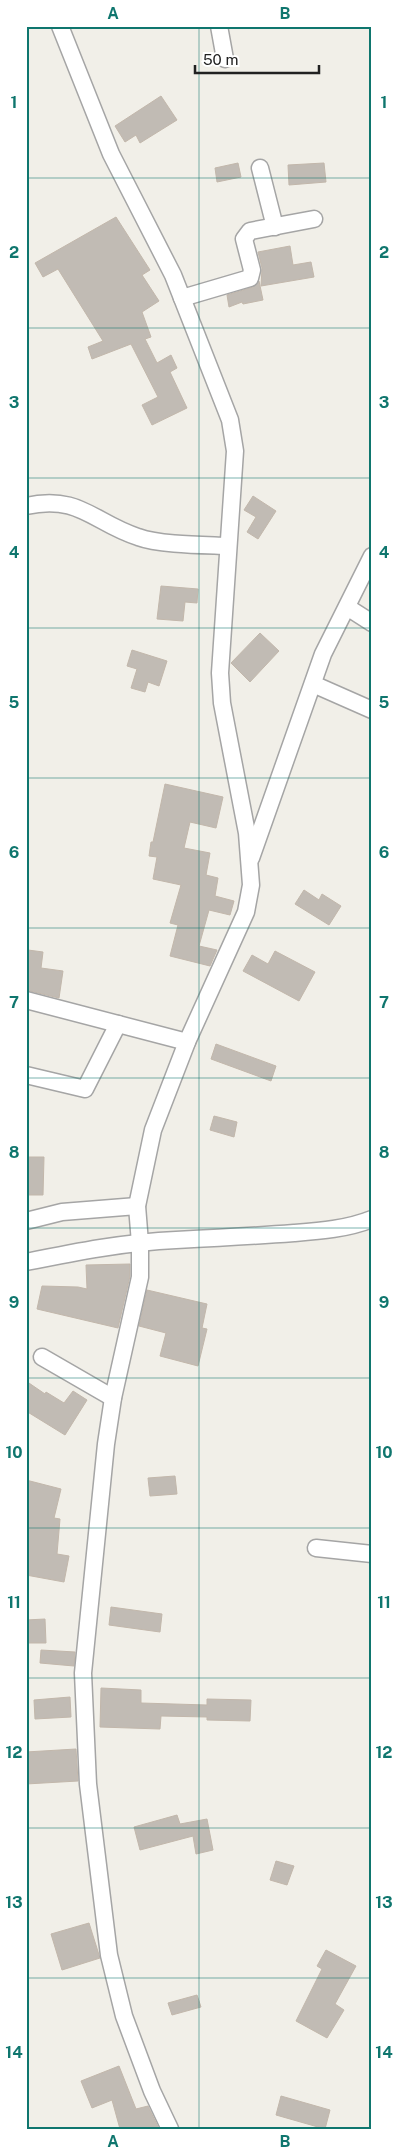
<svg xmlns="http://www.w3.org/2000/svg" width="398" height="2155" font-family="'Public Sans',sans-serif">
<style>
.building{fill:#c1bbb4;stroke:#c2b7ab}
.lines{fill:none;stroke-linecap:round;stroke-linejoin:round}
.minor-casing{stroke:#a5a5a5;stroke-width:19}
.minor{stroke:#fff;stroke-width:16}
.grid{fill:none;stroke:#0f766e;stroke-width:1;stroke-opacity:0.55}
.neatline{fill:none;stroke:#0f766e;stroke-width:2}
.grid-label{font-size:16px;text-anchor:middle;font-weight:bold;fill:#0f766e}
</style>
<rect width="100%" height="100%" fill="#f1efe8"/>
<g class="building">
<polygon points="161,96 177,120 140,143 136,135 125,142 115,126"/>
<polygon points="238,163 241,177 217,182 215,168"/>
<polygon points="324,163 326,182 289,185 288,165"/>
<polygon points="116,217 150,270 142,275 159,301 142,312 151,337 145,339 157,363 171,355 177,368 170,372 187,408 152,425 142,405 158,397 131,344 92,359 88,347 103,341 58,269 43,277 35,263"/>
<polygon points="290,246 293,265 311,262 314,277 261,286 262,268 258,252"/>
<polygon points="259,281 263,300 243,304 242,302 229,307 227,295 253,287"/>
<polygon points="253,496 276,511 258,539 247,532 256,517 244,510"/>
<polygon points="161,586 198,589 197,603 185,602 183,621 157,619"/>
<polygon points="260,633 279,651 250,682 231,663"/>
<polygon points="132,650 167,661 159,686 148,682 145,692 131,688 137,669 127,666"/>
<polygon points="165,784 223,797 216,828 190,822 184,848 210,853 206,875 218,878 215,896 234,901 230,915 209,910 199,946 217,950 210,966 170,956 178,925 170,923 181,885 153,879 157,857 149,856 151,842 153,842"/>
<polygon points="304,890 319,900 322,894 341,906 329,925 295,904"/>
<polygon points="28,950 43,952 41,968 63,971 59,998 26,990"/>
<polygon points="275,951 315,972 299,1001 243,971 252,955 268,964"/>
<polygon points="216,1044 276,1066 271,1081 211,1059"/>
<polygon points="214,1116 237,1122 234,1137 210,1130"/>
<polygon points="26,1157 44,1157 43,1195 26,1195"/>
<polygon points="130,1264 130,1276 118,1328 37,1309 42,1286 78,1287 87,1289 86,1265"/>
<polygon points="147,1290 207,1304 202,1328 207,1329 198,1366 160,1356 166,1333 139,1326"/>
<polygon points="26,1381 45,1394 46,1392 64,1403 73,1391 87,1400 65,1435 26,1411"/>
<polygon points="175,1476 177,1494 150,1496 148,1478"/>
<polygon points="26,1480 61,1489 54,1518 60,1519 57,1554 69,1556 64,1582 26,1575"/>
<polygon points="111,1607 162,1614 160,1632 109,1625"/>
<polygon points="45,1619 46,1643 26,1643 26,1620"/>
<polygon points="41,1650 75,1652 74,1666 40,1663"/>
<polygon points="101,1688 141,1690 141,1703 207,1705 207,1699 251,1700 250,1721 207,1720 207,1717 161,1716 160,1729 100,1727"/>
<polygon points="70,1697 71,1717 35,1719 34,1700"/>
<polygon points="76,1749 78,1781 26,1784 26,1752"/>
<polygon points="177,1815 180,1824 207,1819 213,1850 196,1854 193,1836 140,1850 134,1827"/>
<polygon points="276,1861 294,1866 287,1885 270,1880"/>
<polygon points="89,1923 100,1958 62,1970 51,1934"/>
<polygon points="326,1950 356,1966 335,2004 344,2010 327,2038 296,2021 322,1969 317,1966"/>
<polygon points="197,1995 201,2007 172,2015 168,2003"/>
<polygon points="119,2066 136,2109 148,2106 159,2129 120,2129 112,2100 92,2108 81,2081"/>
<polygon points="281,2096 330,2110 325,2129 276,2115"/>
</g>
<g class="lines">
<defs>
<g id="minor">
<polyline points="60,26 111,154 173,275 230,420 235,451 220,673 222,703 247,833 251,885 246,912 187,1042 153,1130 137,1206 140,1243 140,1277 113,1398 106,1444 83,1673 88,1784 109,1955 124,2016 152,2091 170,2129"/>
<polyline points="219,26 225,59"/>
<polyline points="260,168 275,227"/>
<polyline points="182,298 250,278 252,270 244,239 250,231 314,219"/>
<path d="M26 506C79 494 94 523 138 537 160 545 203 545 227 546"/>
<polyline points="347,607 372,623"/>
<polyline points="313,684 372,710"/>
<polyline points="251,858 323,654 372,556"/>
<polyline points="26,1000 187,1042"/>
<polyline points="26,1075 85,1089 118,1024"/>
<polyline points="26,1221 62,1212 137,1206"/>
<path d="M26 1262C76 1252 126 1242 176 1240 216 1238 254 1236 294 1233 320 1231 347 1229 372 1219"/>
<polyline points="42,1357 113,1398"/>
<polyline points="316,1548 372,1554"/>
</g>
</defs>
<use href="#minor" class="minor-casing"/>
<use href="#minor" class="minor"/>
</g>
<path class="grid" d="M199 26V2129M26 178H372M26 328H372M26 478H372M26 628H372M26 778H372M26 928H372M26 1078H372M26 1228H372M26 1378H372M26 1528H372M26 1678H372M26 1828H372M26 1978H372"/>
<rect width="398" height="2155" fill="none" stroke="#ffffff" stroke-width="55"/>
<path d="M195 65v8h124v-8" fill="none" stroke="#212121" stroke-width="2.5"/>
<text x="203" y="65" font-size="15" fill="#212121" stroke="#ffffff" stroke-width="4" paint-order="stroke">50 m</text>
<rect x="28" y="28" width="342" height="2100" class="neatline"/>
<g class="grid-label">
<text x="113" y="19">A</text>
<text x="285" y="19">B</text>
<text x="14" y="108">1</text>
<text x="384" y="108">1</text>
<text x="14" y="258">2</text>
<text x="384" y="258">2</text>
<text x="14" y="408">3</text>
<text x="384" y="408">3</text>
<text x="14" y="558">4</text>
<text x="384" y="558">4</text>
<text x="14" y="708">5</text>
<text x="384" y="708">5</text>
<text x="14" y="858">6</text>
<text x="384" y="858">6</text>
<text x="14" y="1008">7</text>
<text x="384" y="1008">7</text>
<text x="14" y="1158">8</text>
<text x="384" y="1158">8</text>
<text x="14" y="1308">9</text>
<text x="384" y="1308">9</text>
<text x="14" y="1458">10</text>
<text x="384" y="1458">10</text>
<text x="14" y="1608">11</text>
<text x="384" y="1608">11</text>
<text x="14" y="1758">12</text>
<text x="384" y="1758">12</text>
<text x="14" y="1908">13</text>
<text x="384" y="1908">13</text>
<text x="14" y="2058">14</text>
<text x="384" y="2058">14</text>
<text x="113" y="2147">A</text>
<text x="285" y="2147">B</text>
</g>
</svg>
